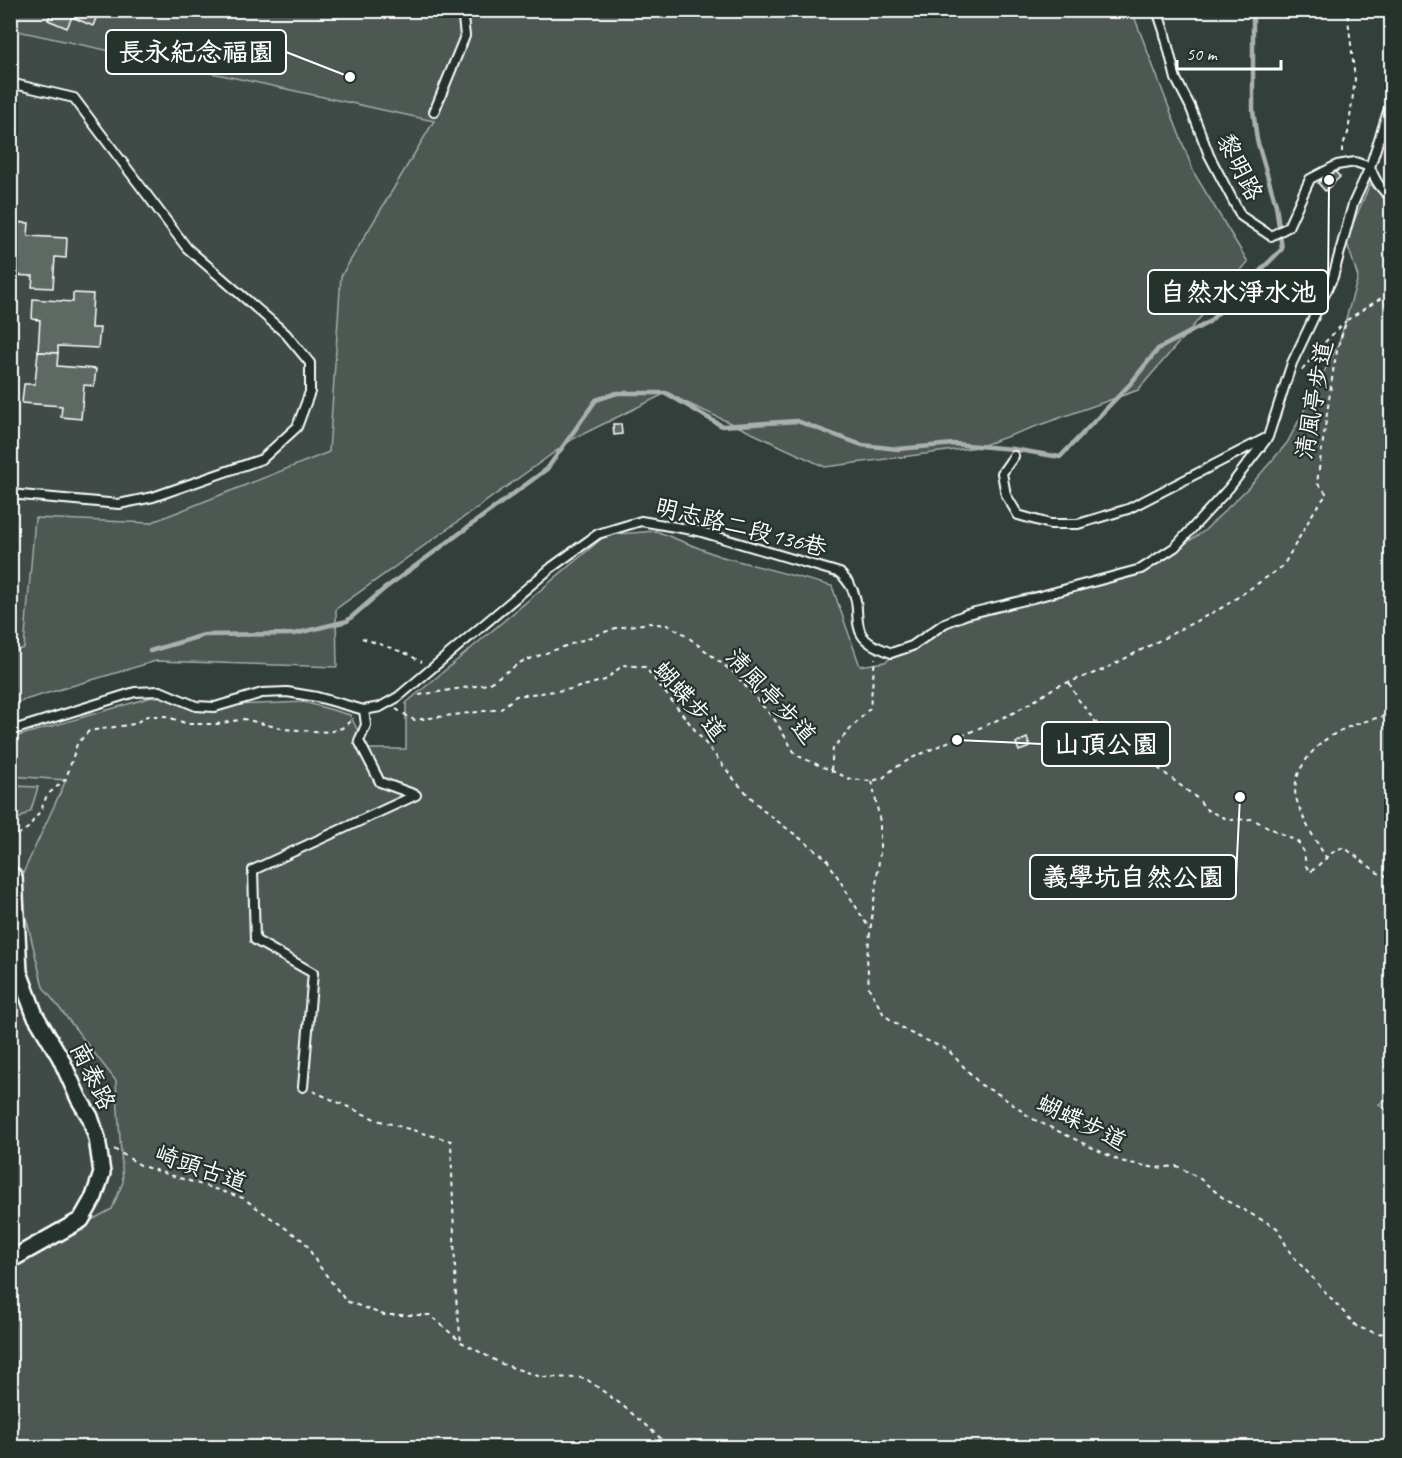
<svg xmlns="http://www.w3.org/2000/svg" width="1402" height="1458" font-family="Caveat,'LXGW WenKai TC',sans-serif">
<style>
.built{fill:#404c47}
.green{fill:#4d5853;stroke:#a6aca9;stroke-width:1.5}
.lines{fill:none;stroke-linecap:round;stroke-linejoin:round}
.stream{stroke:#abb0ae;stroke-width:4.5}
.building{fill:#5f6964;stroke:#fff;stroke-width:1.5}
.service-casing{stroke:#fff;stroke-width:12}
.minor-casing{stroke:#fff;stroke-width:20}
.path{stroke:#fff;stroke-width:2;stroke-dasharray:4.5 4.5;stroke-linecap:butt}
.service{stroke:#26332d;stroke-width:8}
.minor{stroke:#26332d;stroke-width:15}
.labels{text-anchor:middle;stroke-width:4.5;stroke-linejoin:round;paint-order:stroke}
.street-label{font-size:24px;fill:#fff;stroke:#26332d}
.leader{fill:none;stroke:#fff;stroke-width:2}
.callout-dot{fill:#fff;stroke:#26332d;stroke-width:2}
.callout{fill:#26332d;stroke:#fff;stroke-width:2}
.callout-label{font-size:26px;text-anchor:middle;font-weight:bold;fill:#fff}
</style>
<rect width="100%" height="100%" fill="#333f3a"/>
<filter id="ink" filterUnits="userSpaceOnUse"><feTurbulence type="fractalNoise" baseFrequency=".0167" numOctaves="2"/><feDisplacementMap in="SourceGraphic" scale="12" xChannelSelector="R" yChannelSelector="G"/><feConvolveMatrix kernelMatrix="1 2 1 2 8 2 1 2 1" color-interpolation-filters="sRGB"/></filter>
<g filter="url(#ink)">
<g class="built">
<polygon points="11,11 485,11 457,82 341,276 329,452 150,523 35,518 24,648 11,652"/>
<polygon points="10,776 66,779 18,884 43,987 116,1081 123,1182 112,1209 11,1264"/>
</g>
<g class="green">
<polygon points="14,11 1132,11 1194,173 1248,262 1138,390 978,447 825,467 666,393 573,439 336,609 337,667 156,661 11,704 11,652 24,648 35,518 150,523 329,452 341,276 434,121 13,30"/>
<polygon points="1370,184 1391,205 1392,1096 1379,1104 1392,1114 1391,1447 11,1448 11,1264 112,1209 123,1182 116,1081 43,987 18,884 66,780 11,776 11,738 159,695 211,706 304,702 350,715 367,749 406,749 406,703 606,535 656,531 719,556 832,586 860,666 885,662 933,629 1139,575 1204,531 1250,486 1287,443 1339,343 1358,277 1346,240"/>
<polygon points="11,786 38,787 31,810 11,825"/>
</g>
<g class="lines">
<polyline class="stream" points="150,651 204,635 294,634 347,621 384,589 547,469 596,400 617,393 666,393 722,426 797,421 862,445 898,449 954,444 1013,449 1060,457 1131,383 1158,349 1209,322 1282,249 1276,205 1257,140 1253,110 1253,10"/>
</g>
<g class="building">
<polygon points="52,10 99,10 93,26 72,17 67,28 48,20"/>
<polygon points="1333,169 1340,177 1325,191 1318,183"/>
<polygon points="10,222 29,223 28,236 67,238 66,258 55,257 53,288 32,287 33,276 10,275"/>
<polygon points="73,293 93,294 91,328 100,328 98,348 58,346 58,353 38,352 40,320 32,319 33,299 73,302"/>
<polygon points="38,352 58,353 57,366 96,369 94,386 84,385 81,419 61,417 62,406 22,403 24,384 35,384"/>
<polygon points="613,424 621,424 622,434 614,435"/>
<polygon points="1027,738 1030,747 1019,751 1016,743"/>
</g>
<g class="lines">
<defs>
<g id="service">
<path d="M1157 10 1164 31 1176 79 1190 106 1209 155 1241 216 1271 236 1288 227 1310 179 1337 165 1355 162 1370 167C1375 180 1380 189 1392 198"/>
<polyline points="1391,10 1392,13"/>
<polyline points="10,83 74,98 187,248 286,334 310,363 310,392 297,427 262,459 153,497 119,504 10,494"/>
<polyline points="434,112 465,36 463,18 457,10"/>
<polyline points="1014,456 1002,473 1006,495 1018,515 1050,524 1078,524 1128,509 1264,439"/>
<polyline points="10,555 10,560"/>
<path d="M10 731 135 692 160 691 196 706 215 707 262 693 287 692 317 697 364 710 380 707 398 697 552 567 598 534 641 521 698 531 840 573C847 580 853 587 855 597 859 609 855 624 862 635 868 645 881 648 891 653L912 646 945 623 967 614 1033 598 1141 569 1175 547 1229 488 1268 437 1292 363 1333 277 1353 204 1370 167 1392 99"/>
<polyline points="303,1087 313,973 255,940 253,870 416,795 380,782 359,741 366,725 364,710"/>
</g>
<polyline id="minor" points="10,873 14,877 19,972 35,1015 60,1057 79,1099 90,1117 97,1138 102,1173 94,1197 81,1220 10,1260"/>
</defs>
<use href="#service" class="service-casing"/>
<use href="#minor" class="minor-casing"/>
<g class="path">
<polyline points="1342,152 1342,147 1348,133 1355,79 1347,10"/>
<polyline points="1302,370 1324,343 1346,321"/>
<polyline points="362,638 405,653 422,662"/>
<path d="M1069 683 1078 699 1111 742 1136 754 1154 765 1198 799 1207 810 1229 820 1252 819 1298 842 1304 852 1306 866 1310 872C1321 865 1333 847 1345 848L1378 873 1392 878"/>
<polyline points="419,695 488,684 521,662 616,628 649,623 667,625 684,634 734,673 775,720 796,755 850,779 872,781 883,778 893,769 914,757 1013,713 1039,698 1055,687 1103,670 1225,606 1283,566 1316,508 1327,494 1317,483 1334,365 1339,343 1347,320 1392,291"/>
<polyline points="396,709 414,720 501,709 516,696 572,689 605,680 623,665 645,667 737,783 764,811 826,858 869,928"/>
<polyline points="831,770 833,748 870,708 875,658"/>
<polyline points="872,781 880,822 880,853 867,957 869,988 884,1015 908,1032 948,1050 981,1085 1000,1095 1031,1118 1120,1161 1156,1168 1177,1166 1199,1178 1227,1201 1277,1228 1291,1254 1357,1327 1376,1333 1392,1334"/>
<polyline points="10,840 28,828 41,810 47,795 66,779 77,744 89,731 134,724 147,716 165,716 188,724 217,724 244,719 284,729 329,732 342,728 354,718"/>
<path d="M1327 859C1316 841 1303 821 1297 801 1293 791 1296 779 1300 770 1320 732 1353 724 1392 714"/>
<polyline points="313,1091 377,1120 451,1141 456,1298 461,1342"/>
<polyline points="114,1149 142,1166 243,1198 305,1242 317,1263 346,1301 384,1315 430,1315 461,1342 502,1364 541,1377 585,1378 622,1405 672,1448"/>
</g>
<use href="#service" class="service"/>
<use href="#minor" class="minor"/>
</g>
</g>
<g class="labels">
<g class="street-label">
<text transform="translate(1240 167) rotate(63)" y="8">黎明路</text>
<text transform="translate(1314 400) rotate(-80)" y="8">清風亭步道</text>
<text transform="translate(741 527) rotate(14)" y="8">明志路二段136巷</text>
<text transform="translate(771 696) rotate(47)" y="8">清風亭步道</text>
<text transform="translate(690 701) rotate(49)" y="8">蝴蝶步道</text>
<text transform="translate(93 1076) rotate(64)" y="8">南泰路</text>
<text transform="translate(1082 1122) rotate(26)" y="8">蝴蝶步道</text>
<text transform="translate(201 1168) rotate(19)" y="8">崎頭古道</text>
</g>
</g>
<path class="leader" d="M350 77L286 52M1329 180L1328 292M957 740L1042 744M1240 797L1236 877"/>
<g class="callout-dot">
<circle cx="350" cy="77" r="6"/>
<circle cx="1329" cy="180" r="6"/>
<circle cx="957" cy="740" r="6"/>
<circle cx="1240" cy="797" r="6"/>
</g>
<g class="callout">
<rect x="106" y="30" width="180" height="44" rx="6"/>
<rect x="1148" y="270" width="180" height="44" rx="6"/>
<rect x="1042" y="722" width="128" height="44" rx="6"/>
<rect x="1030" y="855" width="206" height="44" rx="6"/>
</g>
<g class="callout-label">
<text x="196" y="61">長永紀念福園</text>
<text x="1238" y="301">自然水淨水池</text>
<text x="1106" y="753">山頂公園</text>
<text x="1133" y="886">義學坑自然公園</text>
</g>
<rect width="1402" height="1458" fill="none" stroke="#26332d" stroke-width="36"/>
<rect x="18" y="18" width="1366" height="1422" fill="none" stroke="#fff" stroke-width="2" filter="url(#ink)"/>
<path d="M1177 60v9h104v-9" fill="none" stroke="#ffffff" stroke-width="3"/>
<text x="1186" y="60" font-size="18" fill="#ffffff" stroke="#26332d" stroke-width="4.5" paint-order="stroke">50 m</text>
</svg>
